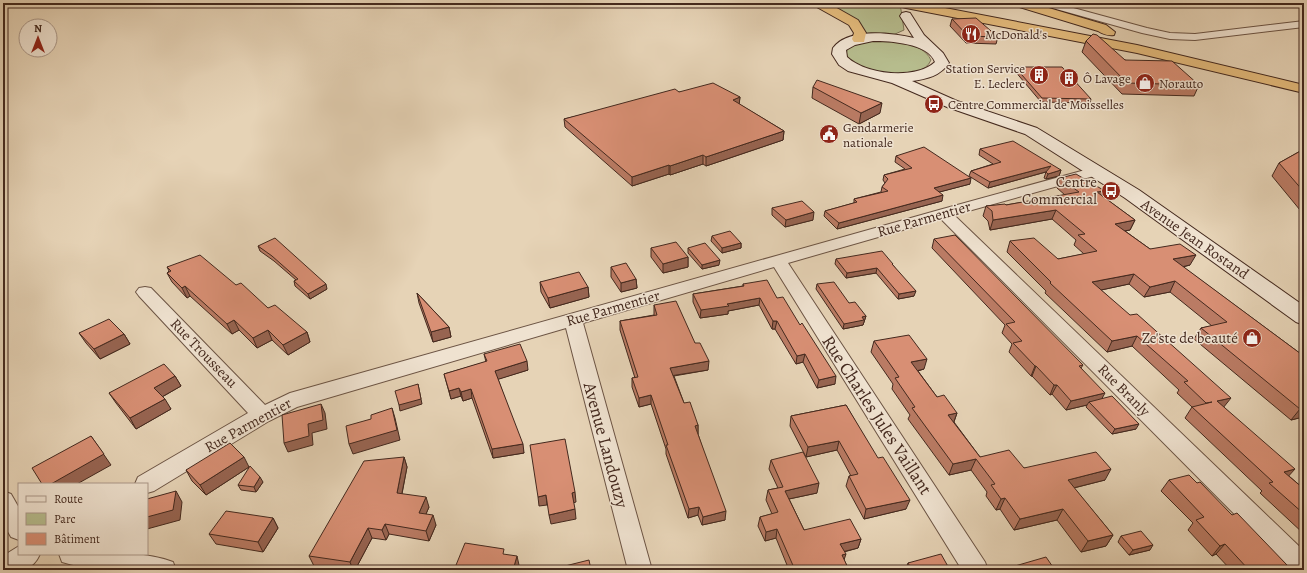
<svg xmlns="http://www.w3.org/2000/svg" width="1307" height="573" font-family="Alegreya,serif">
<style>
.green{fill:#b6bc8d;stroke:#7d7256}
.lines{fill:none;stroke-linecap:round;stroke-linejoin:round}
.street-casing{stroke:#6c5444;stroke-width:2}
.secondary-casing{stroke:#44291e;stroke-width:2}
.highway-casing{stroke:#44291e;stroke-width:2}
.street{fill:#efe2d0;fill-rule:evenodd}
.secondary{fill:#efe2d0;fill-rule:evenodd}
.highway{fill:#e3ba7b;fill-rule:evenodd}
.wall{fill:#ba7b64;stroke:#44291e}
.shaded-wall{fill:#976451;stroke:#44291e}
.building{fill:#d88f74;stroke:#44291e}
.labels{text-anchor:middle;stroke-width:3;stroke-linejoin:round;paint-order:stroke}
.far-poi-label{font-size:13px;fill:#44291e;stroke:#efe2d0;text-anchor:start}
.poi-label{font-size:15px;fill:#44291e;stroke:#efe2d0;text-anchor:end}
.street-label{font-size:15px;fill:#44291e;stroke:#efe2d0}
.near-street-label{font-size:18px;fill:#44291e;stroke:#efe2d0}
</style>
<rect width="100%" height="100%" fill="#e6d3b6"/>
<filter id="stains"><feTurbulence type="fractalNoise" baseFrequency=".005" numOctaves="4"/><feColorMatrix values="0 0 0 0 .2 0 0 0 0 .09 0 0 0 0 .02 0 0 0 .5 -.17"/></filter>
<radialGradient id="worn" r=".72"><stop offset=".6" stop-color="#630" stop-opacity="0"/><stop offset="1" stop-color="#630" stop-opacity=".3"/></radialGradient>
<g class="green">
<polygon points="864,3 900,3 904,30 893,35 865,35 861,25 834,8"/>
<path d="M871 41C890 41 922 41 931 60 922 84 858 73 846 55L847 50 852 46Z"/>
</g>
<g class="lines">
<defs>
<g id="street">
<polygon points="1040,3 1055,3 1147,28 1170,33 1195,34 1304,21 1304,27 1195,40 1170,39 1142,33 1042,5"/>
<polygon points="1096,167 1101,168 1103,171 1101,174 954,215 1304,551 1304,570 1290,570 941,219 788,263 985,562 988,570 962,570 774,267 583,323 652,570 628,570 566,328 297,407 269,421 154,491 147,493 147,484 135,484 138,477 248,413 139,296 136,292 139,288 145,287 151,288 265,405 290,393 939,210"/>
<polygon points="3,491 11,494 19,508 19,540 11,537 3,523"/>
<path d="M19 546V554H40C32 572 20 570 3 570V556Z"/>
<path d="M59 554C96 554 138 549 173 562L176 570C139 570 98 573 62 562Z"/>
</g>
<path id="secondary" d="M906 12 910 13 924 35 943 53 949 63C940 76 927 79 912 81L957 101 1037 128 1139 190 1304 306V325L1296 322 1125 198 1025 134 947 107 892 83 848 71 839 65 832 54 833 48C848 27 893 33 914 38L900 16 902 13ZM873 41C890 41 928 43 935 62 916 80 866 75 847 57L846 50 855 45Z"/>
<g id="highway">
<polygon points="813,3 828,3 858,20 866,33 864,42 854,42 852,39 854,33 849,25 815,6"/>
<polygon points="901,3 919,3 1137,45 1304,85 1304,93 1137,53 906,8 902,7"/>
<path d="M1014 3H1032L1106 25 1115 32 1114 35C1107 36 1103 34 1098 31L1016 6Z"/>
</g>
</defs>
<use href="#street" class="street-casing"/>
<use href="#secondary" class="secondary-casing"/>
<use href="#highway" class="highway-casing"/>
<use href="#street" class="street"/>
<use href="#secondary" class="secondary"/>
<use href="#highway" class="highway"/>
</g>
<g class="wall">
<polygon points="952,19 998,37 996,44 966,43 950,26"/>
<polygon points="1086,41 1125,60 1199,85 1194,96 1122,94 1082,52"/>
<polygon points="1015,67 1091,99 1090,103 1041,102 1014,70"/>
<polygon points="813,87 880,113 859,124 812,98"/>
<polygon points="679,92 740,97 739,104 784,131 783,140 706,166 703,164 670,175 669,174 632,186 565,127 564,119"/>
<polygon points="980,149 1061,170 1059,176 1046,179 1044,178 1046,172 988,188 969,176 971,171 993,164 979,155"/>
<polygon points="1304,149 1304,212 1300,210 1272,176 1279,163"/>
<polygon points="896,156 970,184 939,192 942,201 837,229 824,216 825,211 854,203 854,199 881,192 882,187 885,183 883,180 884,175 905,169 895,162"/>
<polygon points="1060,178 1105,191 1102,196 1135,220 1130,230 1125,231 1150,249 1190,265 1183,267 1301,354 1304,354 1304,418 1303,417 1291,420 1194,339 1201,328 1212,326 1170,292 1144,297 1129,284 1101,290 1224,407 1289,476 1304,489 1304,534 1260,493 1262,491 1185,418 1192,407 1177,393 1179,390 1132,346 1107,352 1045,293 1046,291 1007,252 1010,241 1058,259 1084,254 1074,245 1076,240 1052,219 990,230 988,221 983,216 986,206 1006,205 1065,195 1057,188"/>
<polygon points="772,208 813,220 785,227 772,215"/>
<polygon points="712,236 741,243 741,248 722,253 711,241"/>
<polygon points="934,239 1083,365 1081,368 1102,399 1136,429 1112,434 1086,407 1087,405 1066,410 1052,394 1050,395 1032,376 1031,376 1009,352 1012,344 1002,333 1005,325 932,248"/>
<polygon points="258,246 327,289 310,299 295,286 294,281 296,280 274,261 260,251"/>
<polygon points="651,248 688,257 688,267 663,273 651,257"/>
<polygon points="688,248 719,265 702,269 688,253"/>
<polygon points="836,259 893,265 914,296 898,299 876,273 846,278 835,264"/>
<polygon points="167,267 236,285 268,308 307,332 310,342 288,355 272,340 257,348 239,330 232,334 190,296 187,298 172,282 167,273 169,271"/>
<polygon points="611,267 636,279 637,288 621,292 611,277"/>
<polygon points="540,282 588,287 589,297 550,308 541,292"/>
<polygon points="743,284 777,298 835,384 817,388 803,362 796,364 775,329 772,329 759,305 728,311 728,314 700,318 693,302 693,294 743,286"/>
<polygon points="817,284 849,303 866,316 863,325 843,329 816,289"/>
<polygon points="417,293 449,327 451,337 433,342 419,303"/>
<polygon points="654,305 695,343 708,370 674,376 684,403 698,425 698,434 725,520 702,525 698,515 688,518 666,454 666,449 651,404 639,407 632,387 632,378 635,378 620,330 620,321 654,315"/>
<polygon points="79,333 124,334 130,344 100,359 86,343"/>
<polygon points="874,341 924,369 918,371 937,397 957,413 954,422 980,457 1024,468 1105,480 1074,488 1113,535 1106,546 1081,552 1057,520 1014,530 1000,509 996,510 986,496 987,492 971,470 949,475 908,419 910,415 892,389 893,384 871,352"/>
<polygon points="484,354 528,370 498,379 524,453 493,458 472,398 463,401 461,396 451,399 444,374 486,362"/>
<polygon points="175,376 181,386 162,397 171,409 136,429 116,403 109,393"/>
<polygon points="846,405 906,509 864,519 846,486 849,476 851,476 837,450 806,457 790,426 791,416"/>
<polygon points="404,457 407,467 402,494 429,507 426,514 436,525 429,541 389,534 386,540 372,538 355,570 342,570 314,566 309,556"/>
<polygon points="771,460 817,493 789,499 804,530 861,539 858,548 844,552 844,560 849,570 789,570 776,538 765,541 758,526 760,517 772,514 766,500 768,490 778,488 769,469"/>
<polygon points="249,467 206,495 192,481 186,470"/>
<polygon points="1169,480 1197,483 1287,565 1282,570 1283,570 1231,570 1216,554 1212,556 1188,530 1193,523 1161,491"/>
<polygon points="263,482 256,492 241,490 238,485"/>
<polygon points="273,518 278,528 263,552 216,544 209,534"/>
<polygon points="1121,536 1150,550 1129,555 1118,542"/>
<polygon points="908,563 950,570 905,570"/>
<polygon points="1015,566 1055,570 1012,570"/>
</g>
<g class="shaded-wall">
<polygon points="740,97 739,106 733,100"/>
<polygon points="882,103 880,113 859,124 861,113"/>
<polygon points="784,131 783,140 706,166 706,157"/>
<polygon points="703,155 703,164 670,175 670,166"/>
<polygon points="669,165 669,174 632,186 632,177"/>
<polygon points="1051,166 1049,171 988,188 990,182"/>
<polygon points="1061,170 1059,176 1046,179 1048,174"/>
<polygon points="971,178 970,184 932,194 934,188"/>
<polygon points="1105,191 1100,201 1097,192"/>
<polygon points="943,195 942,201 837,229 839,223"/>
<polygon points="1056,210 1052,219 990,230 993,220"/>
<polygon points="814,212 813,220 785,227 786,220"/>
<polygon points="1135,220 1130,230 1111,233 1115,224"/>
<polygon points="741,243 741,248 722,253 722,248"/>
<polygon points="1196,255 1190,265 1168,270 1173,259"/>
<polygon points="688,257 688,267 663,273 663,264"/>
<polygon points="720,260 719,265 702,269 702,265"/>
<polygon points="877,268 876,273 846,278 847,273"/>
<polygon points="1134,274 1129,284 1087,293 1092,282"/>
<polygon points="636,279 637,288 621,292 621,283"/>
<polygon points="1175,281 1170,292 1144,297 1150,287"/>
<polygon points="326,284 327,289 310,299 308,294"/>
<polygon points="185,286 190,296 187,298 182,288"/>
<polygon points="588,287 589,297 550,308 548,298"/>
<polygon points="916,291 914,296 898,299 899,294"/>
<polygon points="760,298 759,305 728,311 728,314 700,318 701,310 727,304"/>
<polygon points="866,316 863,325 843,329 844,324 862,317"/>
<polygon points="234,320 239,330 232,334 227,324"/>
<polygon points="773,321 777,321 775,329 772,329"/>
<polygon points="449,327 451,337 433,342 431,332"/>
<polygon points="268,330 272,340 257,348 253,338"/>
<polygon points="307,332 310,342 288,355 283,345"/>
<polygon points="124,334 130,344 100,359 94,349"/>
<polygon points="1137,336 1132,346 1107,352 1112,341"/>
<polygon points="805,354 803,362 796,364 797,356"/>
<polygon points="927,359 924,369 908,373 911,362"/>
<polygon points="527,361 528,370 496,380 495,371"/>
<polygon points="709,361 708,370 670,376 670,368"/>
<polygon points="1035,366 1036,366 1032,376 1031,376"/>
<polygon points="175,376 181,386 160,398 154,388"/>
<polygon points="836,376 835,384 817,388 819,380"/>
<polygon points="418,384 422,404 400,411 399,405"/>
<polygon points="1054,385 1057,385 1052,394 1050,395"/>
<polygon points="459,388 461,396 451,399 449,391"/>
<polygon points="471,389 472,398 463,401 461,392"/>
<polygon points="1105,393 1100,402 1089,402 1087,405 1066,410 1071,401"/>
<polygon points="651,395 651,404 639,407 639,398"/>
<polygon points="1231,398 1223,408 1217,401"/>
<polygon points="165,399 171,409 136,429 130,418"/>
<polygon points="321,404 325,413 327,429 312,433 313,445 288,452 284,443 308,424"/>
<polygon points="392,408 395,418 400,440 353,454 349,444"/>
<polygon points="1304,408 1304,416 1303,417 1291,420 1300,409"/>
<polygon points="957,413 953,424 948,415"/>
<polygon points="1139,424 1136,429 1112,434 1115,429"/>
<polygon points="698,425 698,434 694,434 695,426"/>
<polygon points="91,436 111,465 77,484 51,484"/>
<polygon points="839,441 837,450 806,457 808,447"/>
<polygon points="523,444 524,453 493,458 492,449"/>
<polygon points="244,457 249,467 206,495 200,485"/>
<polygon points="404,457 407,467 400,503 397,493"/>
<polygon points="976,459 971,470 949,475 953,464"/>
<polygon points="1111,469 1105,480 1061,491 1068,480"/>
<polygon points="1295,469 1285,480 1284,472"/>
<polygon points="260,477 263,482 256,492 254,487"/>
<polygon points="819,483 817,493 784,500 785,491"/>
<polygon points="176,491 182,502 180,520 147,529 147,517"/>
<polygon points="575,492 576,502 573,503 572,493"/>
<polygon points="546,495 547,505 539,506 538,497"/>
<polygon points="426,497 429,507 422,523 419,513"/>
<polygon points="1005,498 1000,509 996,510 1001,499"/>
<polygon points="910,500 906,509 864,519 866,509"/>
<polygon points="699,507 698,515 688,518 689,509"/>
<polygon points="575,509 576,519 551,524 549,515"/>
<polygon points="1063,509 1057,520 1014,530 1020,519"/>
<polygon points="726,511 725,520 702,525 703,517"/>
<polygon points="433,515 436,525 429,541 426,531"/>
<polygon points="273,518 278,528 263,552 258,542"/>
<polygon points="385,524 389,534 386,540 382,530"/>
<polygon points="368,528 372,538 355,570 353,570 350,562"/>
<polygon points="777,529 776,538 765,541 766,532"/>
<polygon points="1113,535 1106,546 1081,552 1088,541"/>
<polygon points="861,539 858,548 838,553 840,544"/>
<polygon points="1225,544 1216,554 1212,556 1220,546"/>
<polygon points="1153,545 1150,550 1129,555 1133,550"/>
<polygon points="846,554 843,563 842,555"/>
<polygon points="517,556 519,565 518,570 513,570"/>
<polygon points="1287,565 1282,570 1280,567"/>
</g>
<g class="building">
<polygon points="976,18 998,37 968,36 952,19"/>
<polygon points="1093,34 1097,35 1125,60 1172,61 1199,85 1127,83 1086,41"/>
<polygon points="1015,67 1062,67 1091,99 1042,98"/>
<polygon points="817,80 882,103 861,113 813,87"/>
<polygon points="713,83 740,97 733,100 784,131 706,157 703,155 670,166 669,165 632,177 564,119 675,89 679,92"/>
<polygon points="1013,141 1061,170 1048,174 1046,172 1051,166 990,182 971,171 1001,162 980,149"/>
<polygon points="924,147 971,178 934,188 943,195 839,223 825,211 857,202 854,199 888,191 882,187 888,179 884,175 912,168 896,156"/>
<polygon points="1304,149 1304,192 1279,163"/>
<polygon points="1076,174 1105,191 1097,192 1135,220 1115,224 1150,249 1180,244 1196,255 1173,259 1301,354 1302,353 1304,354 1304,408 1300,409 1201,328 1227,322 1175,281 1150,287 1134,274 1092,282 1130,315 1137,314 1231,398 1217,401 1295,469 1284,472 1304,489 1304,514 1269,483 1273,482 1192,407 1212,402 1206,403 1184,382 1188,381 1137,336 1112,341 1050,283 1051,282 1010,241 1034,238 1058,259 1097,251 1078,235 1085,234 1056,210 993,220 992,211 986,206 1005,204 1006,205 1079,192 1060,178"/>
<polygon points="802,201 814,212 786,220 772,208"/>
<polygon points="730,231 741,243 722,248 712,236"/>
<polygon points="955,235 1083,365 1079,366 1105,393 1071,401 1057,385 1054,385 1036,366 1035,366 1013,343 1022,341 1006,324 1015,322 934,239"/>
<polygon points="275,238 326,284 308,294 294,281 298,279 272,256 258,246"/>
<polygon points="676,242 688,257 663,264 651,248"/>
<polygon points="705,243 720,260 702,265 688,248"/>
<polygon points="882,251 893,264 892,264 916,291 899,294 877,268 847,273 836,259"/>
<polygon points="200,255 236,285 241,283 268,308 275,305 307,332 283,345 268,330 253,338 234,320 227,324 185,286 182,288 167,273 171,271 167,267"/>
<polygon points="626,263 636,279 621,283 611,267"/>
<polygon points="579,272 588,287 548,298 540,282"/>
<polygon points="767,280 777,298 783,297 800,325 802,323 836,376 819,380 805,354 797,356 777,321 773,321 760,298 727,304 729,306 701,310 693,294 744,286 743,284"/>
<polygon points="834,282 849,303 855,302 866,316 862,317 864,320 844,324 817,284"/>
<polygon points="417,293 449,327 431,332"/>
<polygon points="676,301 695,343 700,343 709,361 670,368 684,403 690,402 698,425 695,426 726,511 703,517 699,507 689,509 666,445 668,445 651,395 639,398 632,378 638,377 620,321 657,315 654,305"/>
<polygon points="109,319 124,334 94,349 79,333"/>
<polygon points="909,335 927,359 911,362 937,397 944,395 957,413 948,415 980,457 1009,450 1024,468 1096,452 1111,469 1068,480 1113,535 1088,541 1063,509 1020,519 1005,498 1001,499 991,485 995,484 976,459 953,464 912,408 915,407 895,378 899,377 874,341"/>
<polygon points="520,344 527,361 495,371 523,444 492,449 471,389 461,392 459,388 449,391 444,374 487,361 484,354"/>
<polygon points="164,364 175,376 154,388 165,399 130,418 109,393"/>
<polygon points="418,384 421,399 399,405 395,391"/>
<polygon points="1112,396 1139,424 1115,429 1089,402"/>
<polygon points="321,404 323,420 308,424 309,436 284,443 282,415"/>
<polygon points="846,405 878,458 883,457 910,500 866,509 849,476 858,474 839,441 808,447 791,416"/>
<polygon points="392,408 397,430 349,444 346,426 371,419 371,415"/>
<polygon points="91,436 104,454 51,484 42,484 32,468"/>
<polygon points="565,439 575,492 572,493 575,509 549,515 546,495 538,497 530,445"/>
<polygon points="230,443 244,457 200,485 186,470"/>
<polygon points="803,452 819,483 785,491 804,530 850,519 861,539 840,544 846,554 842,555 849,570 795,570 777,529 766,532 760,517 778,512 768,490 783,487 771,460"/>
<polygon points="404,457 397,493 426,497 419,513 433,515 426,531 385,524 382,530 368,528 350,562 309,556 364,461"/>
<polygon points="250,466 260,477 254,487 238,485"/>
<polygon points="1189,475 1197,483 1200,482 1232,515 1237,513 1287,565 1280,567 1283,570 1249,570 1225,544 1220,546 1196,520 1204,517 1169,480"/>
<polygon points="176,491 173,510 147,517 147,499"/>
<polygon points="226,511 273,518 258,542 209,534"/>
<polygon points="1141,531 1153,545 1133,550 1121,536"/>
<polygon points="465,543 504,549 503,554 517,556 513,570 454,570"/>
<polygon points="941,554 950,570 912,570 908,563"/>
<polygon points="1046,557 1055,570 1017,570 1015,566"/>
<polygon points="589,560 591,570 549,570"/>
</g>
<defs>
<symbol id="restaurant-disc" viewBox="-11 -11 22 22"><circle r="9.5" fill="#8f2418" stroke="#efe2d0"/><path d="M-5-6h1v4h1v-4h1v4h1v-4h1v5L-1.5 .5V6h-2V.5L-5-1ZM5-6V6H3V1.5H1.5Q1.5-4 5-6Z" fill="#fff"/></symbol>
<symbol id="building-disc" viewBox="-11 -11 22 22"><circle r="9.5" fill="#8f2418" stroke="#efe2d0"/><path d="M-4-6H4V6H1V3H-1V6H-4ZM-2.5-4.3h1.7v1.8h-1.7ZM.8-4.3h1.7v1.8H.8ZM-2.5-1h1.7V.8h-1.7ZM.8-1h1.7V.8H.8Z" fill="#fff"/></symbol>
<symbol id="shop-disc" viewBox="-11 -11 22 22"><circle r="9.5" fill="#8f2418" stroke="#efe2d0"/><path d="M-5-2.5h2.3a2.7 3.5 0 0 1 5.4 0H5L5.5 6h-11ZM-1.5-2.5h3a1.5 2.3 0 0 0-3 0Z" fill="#fff"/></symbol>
<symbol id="bus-disc" viewBox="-11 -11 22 22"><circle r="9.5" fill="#8f2418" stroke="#efe2d0"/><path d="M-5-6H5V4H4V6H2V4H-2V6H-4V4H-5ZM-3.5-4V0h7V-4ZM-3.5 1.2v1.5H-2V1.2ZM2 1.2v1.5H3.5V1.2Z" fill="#fff"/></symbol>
<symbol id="civic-disc" viewBox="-11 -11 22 22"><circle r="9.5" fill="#8f2418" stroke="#efe2d0"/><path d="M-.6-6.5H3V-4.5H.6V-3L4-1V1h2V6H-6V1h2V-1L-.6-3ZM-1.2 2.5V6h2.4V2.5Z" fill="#fff"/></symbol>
</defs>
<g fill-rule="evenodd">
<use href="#restaurant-disc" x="960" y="23" width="22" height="22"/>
<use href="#building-disc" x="1028" y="64" width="22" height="22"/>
<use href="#building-disc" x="1058" y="67" width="22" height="22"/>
<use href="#shop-disc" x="1134" y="72" width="22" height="22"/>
<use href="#bus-disc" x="923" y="93" width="22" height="22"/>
<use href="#civic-disc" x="818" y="123" width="22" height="22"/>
<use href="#bus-disc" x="1100" y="180" width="22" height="22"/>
<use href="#shop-disc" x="1241" y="327" width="22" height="22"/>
</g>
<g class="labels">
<g class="far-poi-label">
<text x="985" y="39">McDonald's</text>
<text x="1025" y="73" text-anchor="end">Station Service<tspan x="1025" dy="15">E. Leclerc</tspan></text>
<text x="1083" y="83">Ô Lavage</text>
<text x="1159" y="88">Norauto</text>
<text x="948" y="109">Centre Commercial de Moisselles</text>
<text x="843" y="132">Gendarmerie<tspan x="843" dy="15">nationale</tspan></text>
</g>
<g class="poi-label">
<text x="1097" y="187">Centre<tspan x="1097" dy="17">Commercial</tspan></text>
<text x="1238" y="343">Ze'ste de beauté</text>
</g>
<g class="street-label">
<text transform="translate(924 219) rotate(-16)" y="5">Rue Parmentier</text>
<text transform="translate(1195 239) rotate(35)" y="5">Avenue Jean Rostand</text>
<text transform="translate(613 308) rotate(-16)" y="5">Rue Parmentier</text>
<text transform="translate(204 353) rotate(46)" y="5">Rue Trousseau</text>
<text transform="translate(1124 390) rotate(45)" y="5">Rue Branly</text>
<text transform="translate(248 425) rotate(-29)" y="5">Rue Parmentier</text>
</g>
<g class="near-street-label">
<text transform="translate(877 415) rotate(57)" y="6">Rue Charles Jules Vaillant</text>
<text transform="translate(606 445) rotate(75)" y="6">Avenue Landouzy</text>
</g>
</g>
<rect width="1307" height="573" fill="none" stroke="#e6d3b6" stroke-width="16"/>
<rect x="4" y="4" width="1299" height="565" fill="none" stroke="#44291e" stroke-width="2"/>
<rect x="8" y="8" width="1291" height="557" fill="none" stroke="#44291e"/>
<rect x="18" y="483" width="130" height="72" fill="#efe2d0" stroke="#ab9889"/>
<rect x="26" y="496" width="20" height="6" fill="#efe2d0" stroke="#ab9889"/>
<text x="54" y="503" font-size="12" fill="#44291e">Route</text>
<rect x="26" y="513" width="20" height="12" fill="#b6bc8d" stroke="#ab9889"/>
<text x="54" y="523" font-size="12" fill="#44291e">Parc</text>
<rect x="26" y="533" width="20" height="12" fill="#d88f74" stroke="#ab9889"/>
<text x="54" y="543" font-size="12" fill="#44291e">Bâtiment</text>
<g transform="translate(38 38)"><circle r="19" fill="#efe2d0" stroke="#ab9889"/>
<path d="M0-3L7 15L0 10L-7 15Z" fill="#8f2418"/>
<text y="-6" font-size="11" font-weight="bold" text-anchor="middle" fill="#44291e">N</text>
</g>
<rect width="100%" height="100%" filter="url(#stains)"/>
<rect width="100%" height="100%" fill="url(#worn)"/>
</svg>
